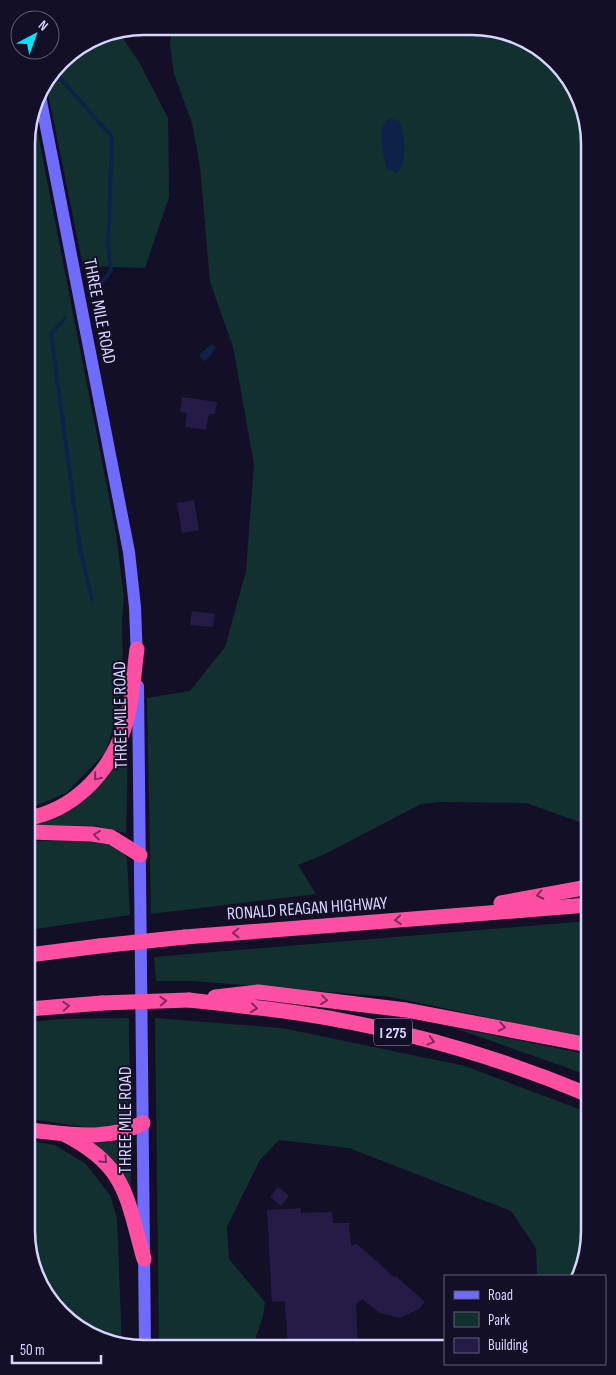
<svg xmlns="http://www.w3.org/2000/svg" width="616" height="1375" font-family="'Sofia Sans Condensed',sans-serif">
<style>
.green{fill:#12302f}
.water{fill:#0c2248}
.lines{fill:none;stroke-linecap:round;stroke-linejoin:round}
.stream{stroke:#0c2248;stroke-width:4}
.building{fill:#241b47}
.secondary{stroke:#6f6bff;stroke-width:12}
.highway{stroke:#ff4fa3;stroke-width:15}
.highway-bridge{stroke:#ff4fa3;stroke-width:15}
.oneway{stroke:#7d2c5e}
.labels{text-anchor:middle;stroke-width:4;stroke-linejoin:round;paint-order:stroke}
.shield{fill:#130f26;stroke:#9e99be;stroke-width:1}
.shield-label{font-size:16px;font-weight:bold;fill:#d9d4ff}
.street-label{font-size:18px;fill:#d9d4ff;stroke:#130f26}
.rim{fill:none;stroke:#d9d4ff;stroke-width:2.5}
</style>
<rect width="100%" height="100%" fill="#130f26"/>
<g class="green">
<polygon points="172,26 495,28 550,56 586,113 588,825 526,803 440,802 421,804 325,854 298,865 316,894 151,914 147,698 190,691 225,647 246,571 254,464 233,347 210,282 200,166 192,123 174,74 170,46"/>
<path d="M118 31 139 62 168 118 169 197 145 268 83 266 46 83C66 56 83 38 118 31Z"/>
<polygon points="31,118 35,119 116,533 124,598 122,621 123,669 117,714 106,752 66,793 29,809 27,136"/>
<path d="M126 744 128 747 126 833 97 826 29 825C83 803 98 798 126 744Z"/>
<polygon points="98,840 119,848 127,858 130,915 29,930 29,841"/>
<polygon points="588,921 589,1039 391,997 193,981 156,981 154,957"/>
<polygon points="129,1018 130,1120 99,1129 30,1119 30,1022 60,1019"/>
<polygon points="155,1018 282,1028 465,1066 589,1113 589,1239 575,1276 537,1276 536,1248 511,1211 349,1148 279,1140 260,1160 227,1227 229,1259 265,1302 263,1316 253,1346 159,1346"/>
<polygon points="449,1026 589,1055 589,1076 579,1072"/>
<polygon points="130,1136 131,1188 112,1159 93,1143 110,1142"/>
<polygon points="30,1141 55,1145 86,1164 110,1195 117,1218 122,1347 66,1319 30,1262"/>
</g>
<g class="water">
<path d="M390 118 399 121C405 134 409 164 396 173L387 169C384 154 374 128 390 118Z"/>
<polygon points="212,344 216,348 207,360 203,361 200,357 200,354"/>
</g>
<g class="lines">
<g class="stream">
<polyline points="54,71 112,137 108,246 111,270 99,287"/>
<polyline points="65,318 51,334 80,549 92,599"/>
</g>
</g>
<g class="building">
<polygon points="182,397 217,402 215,414 209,414 206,430 185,427 187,413 180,412"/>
<polygon points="194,500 199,530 182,533 177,503"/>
<polygon points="192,611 215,614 213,627 190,625"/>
<polygon points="278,1187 289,1196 281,1206 270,1197"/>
<polygon points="301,1208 301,1213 332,1212 333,1223 349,1223 351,1245 357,1244 394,1277 396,1276 425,1302 419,1309 400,1318 380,1313 362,1299 356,1305 358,1345 288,1346 285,1301 272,1302 267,1210"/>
</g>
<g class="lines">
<g class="secondary">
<polyline points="39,91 129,552 135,607 137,659"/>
<polyline points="138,686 145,1346"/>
</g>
<g class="highway">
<path d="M29 818C71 810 104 778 120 739 132 712 133 678 137 649"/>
<polyline points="29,832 92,834 111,837 140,855"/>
<polyline points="501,903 588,887"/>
<polyline points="185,937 588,905"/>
<polyline points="29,955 99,946"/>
<polyline points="215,997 258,992 406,1010 589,1045"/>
<path d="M189 1000C225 1004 262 1008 298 1013 397 1028 497 1056 589 1095"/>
<polyline points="29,1009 102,1003"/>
<path d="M30 1130C69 1134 107 1142 143 1123"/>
<path d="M64 1134C127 1166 126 1196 144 1259"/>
</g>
<g class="highway-bridge">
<polyline points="99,946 185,937"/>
<polyline points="102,1003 189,1000"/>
</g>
</g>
<defs><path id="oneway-chevron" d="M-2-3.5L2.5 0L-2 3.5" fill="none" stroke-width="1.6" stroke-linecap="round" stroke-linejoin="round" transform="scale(1.25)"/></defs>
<g class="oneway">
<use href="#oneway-chevron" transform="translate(97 777) rotate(130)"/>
<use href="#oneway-chevron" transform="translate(97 835) rotate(-173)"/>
<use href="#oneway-chevron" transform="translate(540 895) rotate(168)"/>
<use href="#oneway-chevron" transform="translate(398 920) rotate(175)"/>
<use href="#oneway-chevron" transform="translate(236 933) rotate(179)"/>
<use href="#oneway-chevron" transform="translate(324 1000) rotate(7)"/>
<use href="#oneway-chevron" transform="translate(163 1001) rotate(-2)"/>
<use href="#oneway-chevron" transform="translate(66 1006) rotate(-4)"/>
<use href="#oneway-chevron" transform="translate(254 1008) rotate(7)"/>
<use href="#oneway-chevron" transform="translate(502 1027) rotate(10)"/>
<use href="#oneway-chevron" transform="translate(431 1041) rotate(15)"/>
<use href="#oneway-chevron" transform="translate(104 1160) rotate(46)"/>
</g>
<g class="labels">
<rect class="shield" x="374" y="1018.5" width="38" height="27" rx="4"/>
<g class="shield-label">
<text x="393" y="1038">I 275</text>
</g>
<g class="street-label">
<text transform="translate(100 311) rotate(79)" y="6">THREE MILE ROAD</text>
<text transform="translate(120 715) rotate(-91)" y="6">THREE MILE ROAD</text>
<text transform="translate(307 908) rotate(-4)" y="6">RONALD REAGAN HIGHWAY</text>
<text transform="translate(125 1120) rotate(-90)" y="6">THREE MILE ROAD</text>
</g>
</g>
<path d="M0 0H616V1375H0ZM144 35H472A109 109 0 0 1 581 144V1231A109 109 0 0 1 472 1340H144A109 109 0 0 1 35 1231V144A109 109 0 0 1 144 35Z" fill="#130f26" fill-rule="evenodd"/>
<path class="rim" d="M144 35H472A109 109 0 0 1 581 144V1231A109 109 0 0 1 472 1340H144A109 109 0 0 1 35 1231V144A109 109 0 0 1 144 35Z"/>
<rect x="444" y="1275" width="162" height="90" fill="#130f26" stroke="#625e7d"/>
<rect x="454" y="1291" width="25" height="8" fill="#6f6bff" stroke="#625e7d"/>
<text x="488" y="1300" font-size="15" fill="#d9d4ff">Road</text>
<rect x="454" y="1312" width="25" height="15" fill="#12302f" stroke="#625e7d"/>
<text x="488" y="1325" font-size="15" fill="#d9d4ff">Park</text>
<rect x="454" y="1338" width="25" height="15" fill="#241b47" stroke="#625e7d"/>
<text x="488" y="1350" font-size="15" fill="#d9d4ff">Building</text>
<g transform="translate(35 35) rotate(41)"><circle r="24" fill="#130f26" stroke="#625e7d"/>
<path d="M0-4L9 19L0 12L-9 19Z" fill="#00e5ff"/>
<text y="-8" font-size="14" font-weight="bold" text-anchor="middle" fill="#d9d4ff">N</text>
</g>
<path d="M12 1355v8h89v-8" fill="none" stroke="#d9d4ff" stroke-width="2.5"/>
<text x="20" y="1355" font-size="15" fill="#d9d4ff" stroke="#130f26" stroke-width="4" paint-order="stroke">50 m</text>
</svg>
